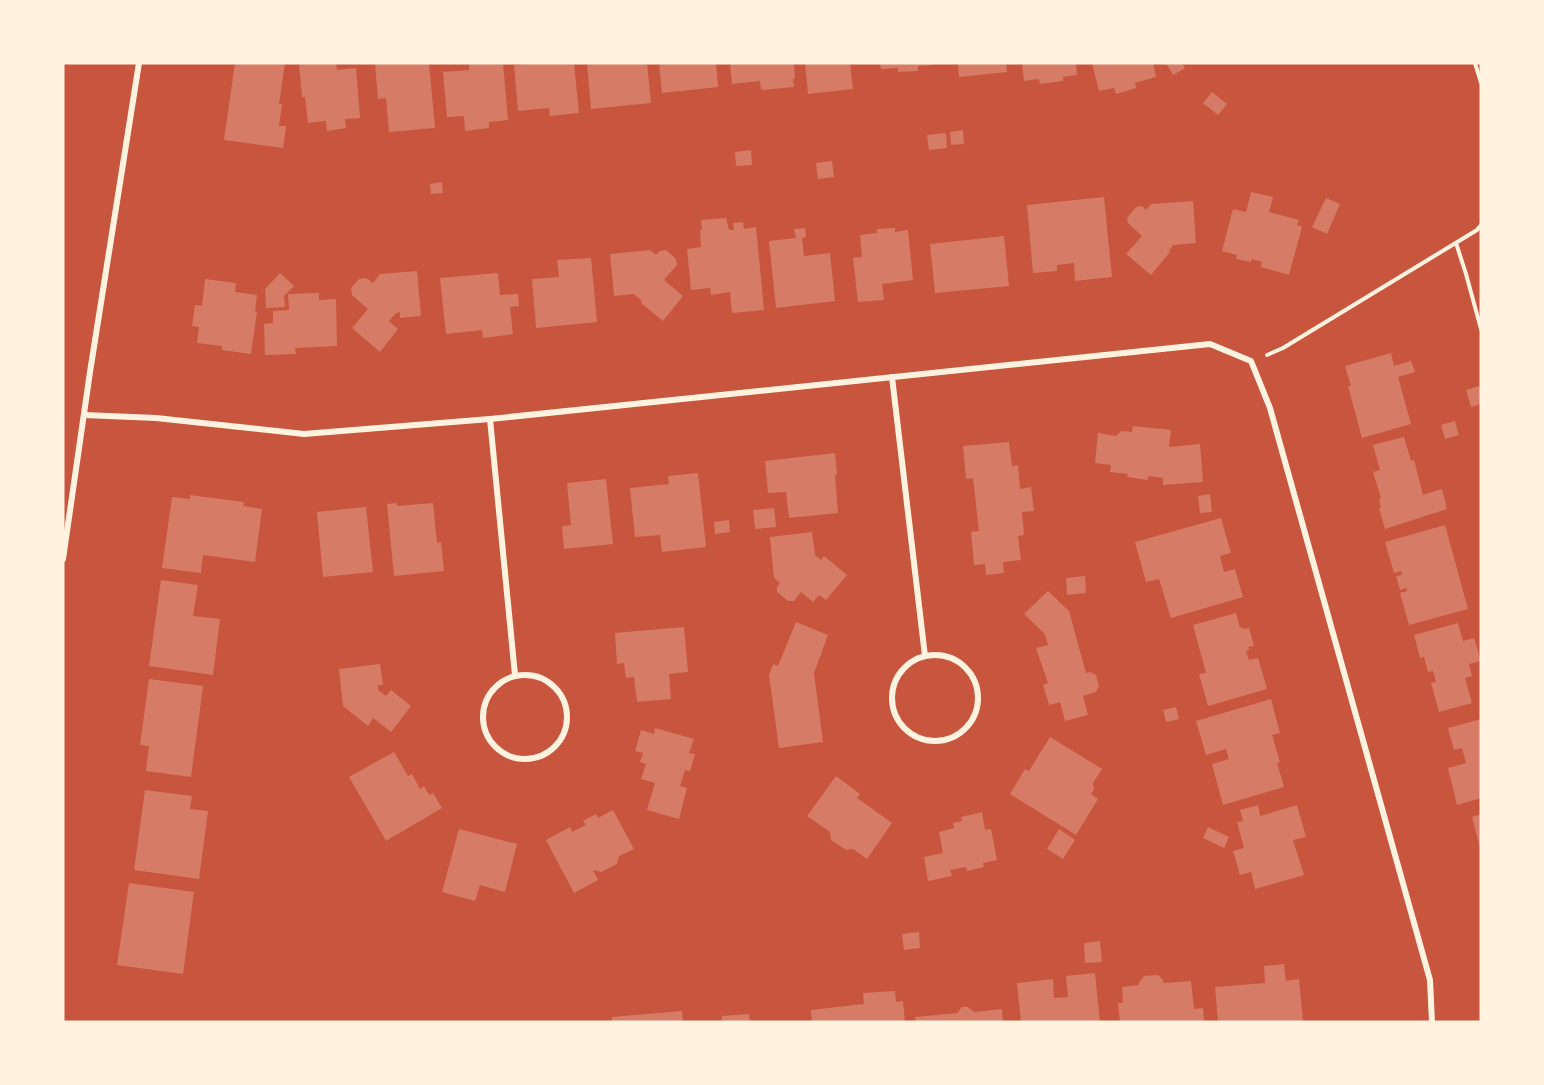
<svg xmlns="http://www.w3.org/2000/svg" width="1544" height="1085" font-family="'Fira Sans Condensed',sans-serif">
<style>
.building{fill:#d67c66}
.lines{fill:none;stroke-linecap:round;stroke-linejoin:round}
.path{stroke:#fff3e0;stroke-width:4}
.minor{stroke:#fff3e0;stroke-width:6}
</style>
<rect width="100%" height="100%" fill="#c8553d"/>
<g class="building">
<polygon points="235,63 285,63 279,104 282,104 279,126 286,126 283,148 224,140"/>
<polygon points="299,63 336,63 337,70 356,68 360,118 345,119 346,128 327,131 326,121 308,123 305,97 302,97"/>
<polygon points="375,63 429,63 435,128 389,132 386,98 378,99"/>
<polygon points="469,63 503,63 508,120 489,122 489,128 465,131 464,116 447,117 443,72 469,70"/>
<polygon points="541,63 574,63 579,113 550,116 549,108 518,111 514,65"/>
<polygon points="587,63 647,63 651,103 591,109"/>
<polygon points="659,63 716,63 718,87 662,93"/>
<polygon points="730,63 794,63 795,78 793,79 794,87 761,90 760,81 732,84"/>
<polygon points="805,63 850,63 853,89 808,94"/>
<polygon points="880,63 933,63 933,65 918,66 918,71 898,72 898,68 881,69"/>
<polygon points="958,63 1006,63 1007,72 959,77"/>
<polygon points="1022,63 1076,63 1077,75 1063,77 1063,81 1040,84 1039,79 1024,81"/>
<polygon points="1092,63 1153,63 1156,77 1135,83 1136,88 1116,94 1114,88 1099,91"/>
<polygon points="1166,63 1182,63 1185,68 1173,75"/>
<polygon points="1212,92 1227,104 1218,115 1203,103"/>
<polygon points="963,130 964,144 951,145 950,132"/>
<polygon points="946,133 947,148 929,150 927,135"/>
<polygon points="751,150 752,165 736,166 735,152"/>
<polygon points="832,161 834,177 818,179 816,163"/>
<polygon points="442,182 443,193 431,194 430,184"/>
<polygon points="1251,192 1273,197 1269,212 1299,220 1297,225 1302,227 1289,275 1261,267 1262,262 1252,259 1251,262 1236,259 1237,255 1222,251 1233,209 1246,212"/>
<polygon points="1104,197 1112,277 1075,281 1074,263 1057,265 1057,271 1033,273 1027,205"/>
<polygon points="1326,198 1340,204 1327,234 1312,227"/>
<polygon points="1193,201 1196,243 1173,245 1169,251 1170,252 1151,275 1126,254 1142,236 1128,223 1127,218 1136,207 1142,206 1146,210 1151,204"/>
<polygon points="726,218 729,230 734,230 733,223 743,222 744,229 756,227 764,310 732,313 730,292 711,295 710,288 691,290 687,249 701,247 700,230 702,230 701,220"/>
<polygon points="805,228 806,237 802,238 804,256 830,253 835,301 776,308 769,241 796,238 794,229"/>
<polygon points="895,228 895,232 908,230 913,280 882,284 884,300 858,302 853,258 862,257 860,235 877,233 877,229"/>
<polygon points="1004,236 1009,286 935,293 930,244"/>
<polygon points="650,250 656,255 660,251 666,250 676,259 677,265 664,280 683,296 663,321 641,303 642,301 634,294 614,296 610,254"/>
<polygon points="591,258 597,322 536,328 532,279 559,277 557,260"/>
<polygon points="417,271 421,316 400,318 400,312 396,313 389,321 398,329 380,352 352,328 368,309 352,295 351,288 359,279 366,278 373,283 380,274"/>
<polygon points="280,273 294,286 284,296 285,307 266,308 265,289"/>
<polygon points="498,273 500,295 518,294 519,306 510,307 513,334 483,338 482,330 446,334 440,278"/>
<polygon points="205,279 236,283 235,292 257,295 255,311 257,312 251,354 222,350 222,346 197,343 199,327 192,326 195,305 202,306"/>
<polygon points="319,293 319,300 336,299 337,346 295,348 296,354 265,355 264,324 273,323 273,311 289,310 288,294"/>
<polygon points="1391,353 1394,366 1411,361 1415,372 1398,377 1411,424 1362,438 1348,386 1351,386 1345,366"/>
<polygon points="1479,386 1481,393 1481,404 1471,407 1466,390"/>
<polygon points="1455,421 1459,435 1445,439 1441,425"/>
<polygon points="1133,426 1171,430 1169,447 1200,444 1203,482 1163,485 1163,478 1148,476 1148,480 1127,477 1128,474 1110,472 1111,465 1095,463 1098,433 1116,436 1121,431 1132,432"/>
<polygon points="1404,437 1411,461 1414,460 1423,495 1442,489 1447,509 1385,529 1379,508 1381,507 1379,499 1381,498 1373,472 1380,470 1373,445"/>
<polygon points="1009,442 1012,466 1018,465 1020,489 1031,487 1034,511 1022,512 1024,535 1018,536 1021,560 1003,562 1004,573 986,575 985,564 974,565 971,532 979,531 973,478 966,479 963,446"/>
<polygon points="835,453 837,475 835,475 838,513 789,518 786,492 768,493 765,461"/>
<polygon points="698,473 706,547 662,552 660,535 635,537 630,488 669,484 668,476"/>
<polygon points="606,479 613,544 564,549 562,526 571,525 567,483"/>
<polygon points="1210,494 1212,512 1200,513 1198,496"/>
<polygon points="190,495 244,502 243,506 262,509 255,562 203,555 201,573 162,568 172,497 190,499"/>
<polygon points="397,503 397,506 433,503 437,543 441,542 444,571 394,576 387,504"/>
<polygon points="366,507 373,572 323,577 317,512"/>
<polygon points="774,508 776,527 755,529 753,510"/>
<polygon points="1221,518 1231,553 1220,556 1224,572 1235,569 1243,597 1171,618 1159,579 1146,582 1135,542"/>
<polygon points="729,520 730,532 715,534 714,522"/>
<polygon points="1445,525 1468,609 1409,625 1400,593 1407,591 1406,588 1400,590 1396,576 1402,575 1401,571 1394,573 1385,542"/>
<polygon points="812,532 815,555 821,560 824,556 847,575 826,600 819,595 813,602 801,592 794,601 788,601 777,592 777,587 780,583 774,578 770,537"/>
<polygon points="1085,576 1086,593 1067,595 1066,578"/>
<polygon points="161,580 198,585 193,616 220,619 213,675 149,666"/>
<polygon points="1048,591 1069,611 1086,673 1090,672 1096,675 1099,686 1096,692 1083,696 1088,715 1065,721 1060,702 1049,705 1043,685 1048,683 1036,648 1048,645 1045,634 1024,614"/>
<polygon points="1236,613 1240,628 1243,627 1243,629 1249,628 1254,646 1248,647 1249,650 1246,651 1249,660 1258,658 1267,689 1208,706 1199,674 1206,673 1193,625"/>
<polygon points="796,622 828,635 814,673 823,742 779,748 769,675 773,664 778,666"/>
<polygon points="1458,623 1463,641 1474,638 1481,661 1469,664 1472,676 1465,678 1472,703 1439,712 1431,683 1436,682 1433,671 1428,672 1424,657 1420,658 1414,635"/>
<polygon points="684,627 688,672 669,674 671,699 637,702 634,677 626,678 624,663 617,664 615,633"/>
<polygon points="380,664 383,685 378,685 378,690 386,696 391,690 411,706 391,732 373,718 368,726 343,706 339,669"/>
<polygon points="149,679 203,686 191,777 146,771 149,746 140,745"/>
<polygon points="1271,699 1280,733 1272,735 1280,762 1277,763 1284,787 1223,805 1212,764 1229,759 1226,749 1206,755 1196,721"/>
<polygon points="1176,707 1179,719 1166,722 1163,710"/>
<polygon points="1481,719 1481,798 1457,805 1448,768 1466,763 1462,748 1454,750 1448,728"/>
<polygon points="655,728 694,739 689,753 695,754 690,771 685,770 680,786 687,788 679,819 647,810 655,783 641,779 646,764 640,762 643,753 635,751 641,730 654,734"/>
<polygon points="1050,737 1102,769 1093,783 1094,789 1091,794 1098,799 1076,835 1010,794 1025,769 1029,771"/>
<polygon points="394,752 408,776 412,774 420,789 424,786 429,795 433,793 442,808 386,841 349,777"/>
<polygon points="836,776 860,794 857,798 892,823 867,859 853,849 846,850 831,840 830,832 807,816"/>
<polygon points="145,790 192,796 190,809 208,811 199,879 134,870"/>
<polygon points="1258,805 1260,816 1297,805 1306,837 1293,840 1304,875 1255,889 1251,872 1240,875 1233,851 1244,848 1237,822 1243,821 1240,810"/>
<polygon points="613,810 634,849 619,856 617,864 601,872 593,870 598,880 574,893 546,840 570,827 572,832 586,825 583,821 596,814 598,818"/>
<polygon points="982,812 985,830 991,829 997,860 983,863 984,867 967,871 966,867 950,870 952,876 928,881 924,857 943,853 939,832 954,828 953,823 962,821 961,817"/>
<polygon points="1481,814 1481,848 1480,848 1472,817"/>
<polygon points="1208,827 1229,837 1224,848 1203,838"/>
<polygon points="459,829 517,844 505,892 480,885 475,901 442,892"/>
<polygon points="1059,829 1075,840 1063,859 1047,849"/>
<polygon points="129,883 194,892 183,974 117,965"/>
<polygon points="919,932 920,948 904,950 902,934"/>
<polygon points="1100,941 1102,962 1085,963 1084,943"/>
<polygon points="1284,964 1286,981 1299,979 1303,1021 1288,1022 1218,1022 1215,987 1265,983 1264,966"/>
<polygon points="1095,973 1100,1022 1021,1022 1017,983 1053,979 1054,998 1068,997 1066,976"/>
<polygon points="1158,975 1163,980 1163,983 1191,981 1194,1009 1203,1008 1204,1022 1120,1022 1118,1003 1123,1003 1122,987 1139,985 1139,982 1144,976"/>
<polygon points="895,991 896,1002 903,1001 905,1022 812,1022 811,1010 864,1004 863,993"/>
<polygon points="962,1007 968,1007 974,1012 1002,1009 1003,1022 916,1022 915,1017 957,1013"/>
<polygon points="682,1011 683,1022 612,1022 612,1017"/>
<polygon points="749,1014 750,1022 722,1022 722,1016"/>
</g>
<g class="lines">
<g class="path">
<polyline points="1475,63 1481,83"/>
<polyline points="1456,243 1466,274 1481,329"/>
<polyline points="1267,355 1283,348 1477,230 1481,225"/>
</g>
<g class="minor">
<polyline points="892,377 925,656"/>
<polyline points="84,415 156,418 304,434 490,419 1210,344 1251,361 1270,408 1430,980 1432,1022"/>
<polyline points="490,419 515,675"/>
<polyline points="63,559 90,372 139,63"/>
<circle cx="935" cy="698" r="43"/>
<circle cx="525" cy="717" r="42"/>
</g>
</g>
<rect width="1544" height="1085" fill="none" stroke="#fff3e0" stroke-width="129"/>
</svg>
